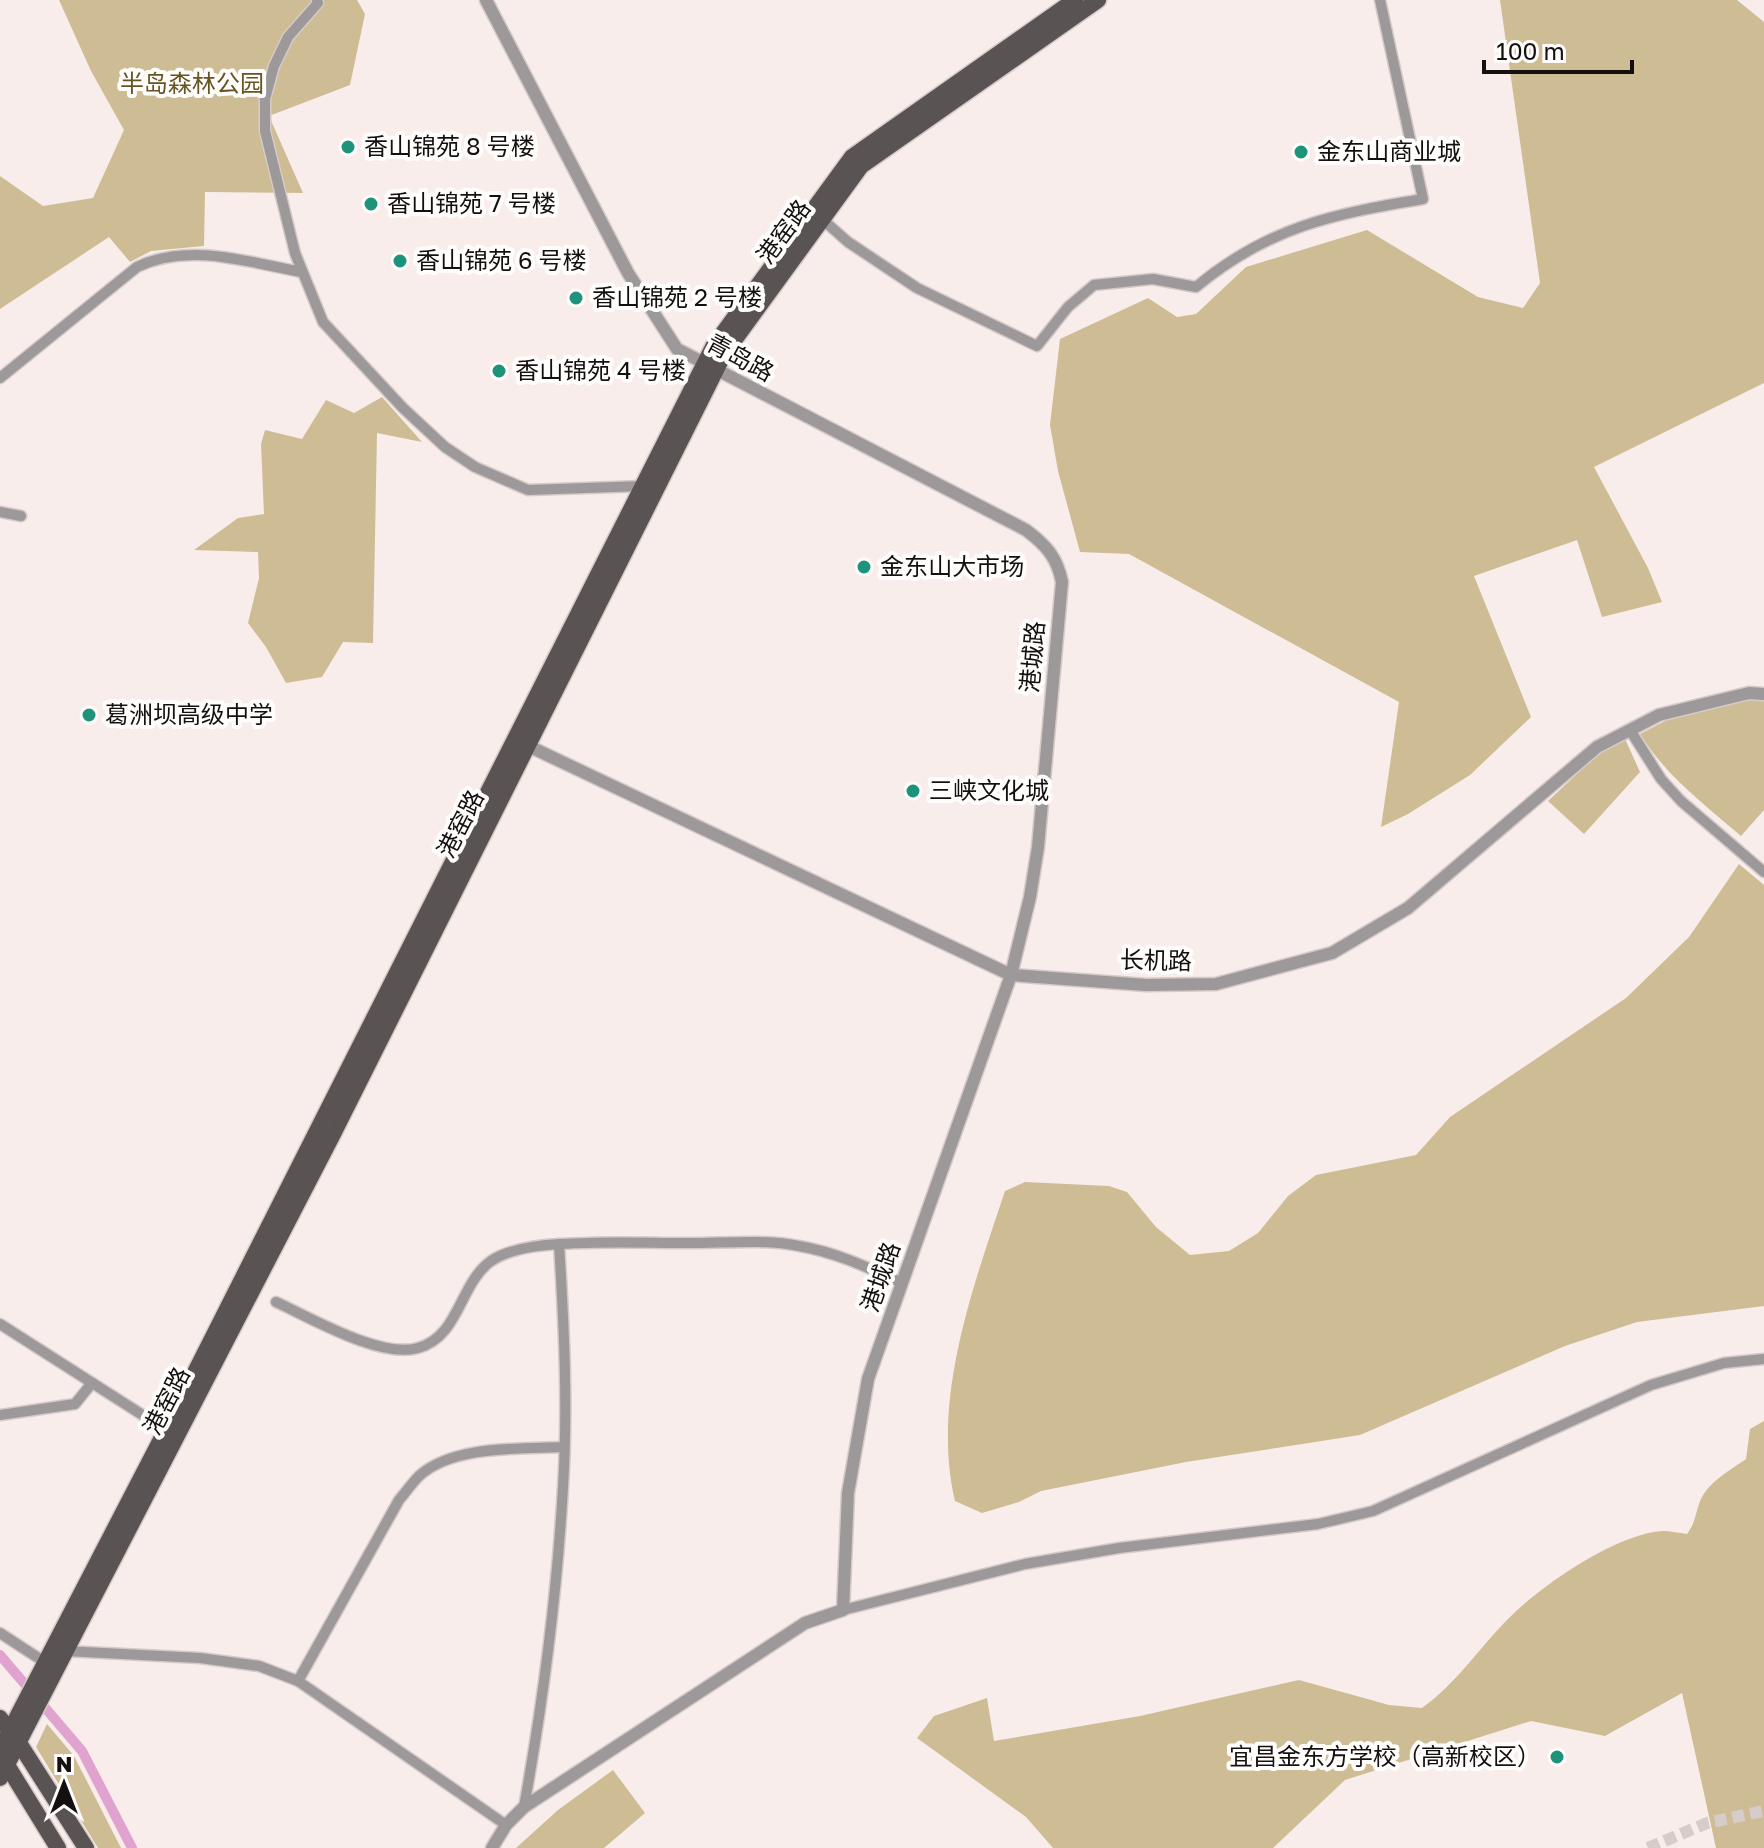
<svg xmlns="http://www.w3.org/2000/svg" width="1764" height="1848" font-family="'Golos Text','Noto Sans SC',sans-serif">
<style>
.green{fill:#cebd94}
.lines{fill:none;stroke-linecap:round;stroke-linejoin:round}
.canal{stroke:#e0a3d0;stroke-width:10}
.tertiary-tunnel{stroke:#d6ccca;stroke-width:12;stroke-dasharray:12 6;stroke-linecap:butt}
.minor-casing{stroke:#d4cac8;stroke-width:13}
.tertiary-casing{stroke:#d4cac8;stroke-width:15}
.primary-casing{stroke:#d4cac8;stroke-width:19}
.minor{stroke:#9d999a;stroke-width:10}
.tertiary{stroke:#9d999a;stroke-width:12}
.primary{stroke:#5a5354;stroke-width:16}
.poi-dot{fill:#1d9479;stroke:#fffdfc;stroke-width:3}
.labels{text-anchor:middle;stroke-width:8;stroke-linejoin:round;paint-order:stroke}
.park-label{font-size:24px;fill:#675420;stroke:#fffdfc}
.poi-label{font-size:24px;fill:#141010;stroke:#fffdfc;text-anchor:start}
.street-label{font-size:24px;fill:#141010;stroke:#fffdfc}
</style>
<rect width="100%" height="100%" fill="#f8edeb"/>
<g class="green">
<polygon points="59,0 357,0 365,14 350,85 269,116 303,193 205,192 204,246 151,251 130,262 109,237 0,309 0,176 43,206 93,198 124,130 91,71"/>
<polygon points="1500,0 1737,0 1764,22 1764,383 1594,467 1648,568 1662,602 1602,617 1577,540 1474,576 1531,717 1470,775 1408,814 1381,827 1399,702 1129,554 1080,552 1058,471 1050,425 1060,339 1148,298 1177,317 1196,314 1246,267 1367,230 1478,297 1523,308 1540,283"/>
<polygon points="382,397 422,442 377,433 373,643 343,642 322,677 286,683 266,647 248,623 259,578 258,552 194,550 238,518 264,514 261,444 265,430 302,439 326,400 354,413"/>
<path d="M1747 700 1764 701V810L1741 836C1705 805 1665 775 1640 734L1667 720Z"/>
<polygon points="1625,739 1640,772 1584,834 1548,801 1599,753"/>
<path d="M1739 864 1764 885V1306L1637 1322 1565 1346 1360 1435 1186 1462 1041 1491 1019 1502 982 1513 955 1501C931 1400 973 1287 1005 1191L1025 1182 1109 1186 1127 1192 1156 1227 1190 1255 1229 1251 1258 1233 1288 1196 1316 1175 1416 1155 1450 1117 1626 998 1689 937Z"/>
<path d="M1764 1421V1848H1716L1682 1693 1605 1736 1531 1721 1345 1780 1273 1848H1053L1026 1817 917 1738 934 1716 987 1698 994 1741 1140 1716 1299 1680 1389 1705 1422 1708C1456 1684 1479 1648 1508 1619 1539 1587 1617 1533 1663 1531 1671 1531 1679 1533 1687 1534 1695 1523 1695 1516 1699 1504 1706 1483 1729 1471 1746 1459L1750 1429Z"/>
<polygon points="47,1724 74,1756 121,1848 98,1848 36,1747"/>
<polygon points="613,1770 645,1813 604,1848 516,1848 558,1810"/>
</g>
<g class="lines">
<polyline class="canal" points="0,1655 82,1751 132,1848"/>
<polyline class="tertiary-tunnel" points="1648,1848 1707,1823 1764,1811"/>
<defs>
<g id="minor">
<polyline points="317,0 318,3 288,37 274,66 265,99 265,131 295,253 323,322 403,408 445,447 475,467 528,490 643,486"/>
<path d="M822 219 848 242 917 288 1037 346 1068 307 1094 285 1153 279 1196 287C1268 227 1333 214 1423 199L1380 0"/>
<path d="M0 378 137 267C188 242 248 262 301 272"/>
<polyline points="0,512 21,516"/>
<polyline points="1630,730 1661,779 1681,801 1764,872"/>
<path d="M276 1302C311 1318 381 1359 418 1348 460 1336 459 1284 491 1261 509 1249 540 1245 561 1244 604 1241 647 1243 689 1243 725 1243 764 1239 799 1246 835 1252 869 1268 902 1283"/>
<polyline points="0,1324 166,1430"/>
<polyline points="0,1415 75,1404 92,1383"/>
<polyline points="843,1610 1025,1564 1119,1548 1318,1524 1373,1511 1651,1385 1724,1363 1764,1359"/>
<polyline points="0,1633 46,1663"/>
<polyline points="65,1651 200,1658 259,1666 298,1681 506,1825"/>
<path d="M298 1681 399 1500C406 1492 412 1483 419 1476 453 1445 520 1449 563 1447"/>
<path d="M524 1807C543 1702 557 1594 563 1487 568 1406 564 1324 559 1244"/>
</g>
<g id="tertiary">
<path d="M486 0 628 273 677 349 1026 530C1046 545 1057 557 1062 582L1038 847 1030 897 1011 975 868 1379 848 1493 843 1610 805 1623 524 1807 506 1825 492 1848"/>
<polyline points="522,743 1011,975 1146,985 1216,984 1332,953 1408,908 1597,747 1659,715 1749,693 1764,694"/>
</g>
<g id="primary">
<polyline points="0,1718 19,1743 86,1848"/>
<polyline points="0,1750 166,1430 713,347 852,157 1075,0"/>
<polyline points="2,1757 58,1848"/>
<polyline points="0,1778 333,1134 724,354 861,166 1098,0"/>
</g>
</defs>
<use href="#minor" class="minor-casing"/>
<use href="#tertiary" class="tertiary-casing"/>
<use href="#primary" class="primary-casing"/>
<use href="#minor" class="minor"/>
<use href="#tertiary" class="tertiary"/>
<use href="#primary" class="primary"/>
</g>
<g class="poi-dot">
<circle cx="348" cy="147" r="8"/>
<circle cx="1301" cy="152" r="8"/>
<circle cx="371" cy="204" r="8"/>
<circle cx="400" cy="261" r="8"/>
<circle cx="576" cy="298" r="8"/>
<circle cx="499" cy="371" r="8"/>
<circle cx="864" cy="567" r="8"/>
<circle cx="89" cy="715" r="8"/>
<circle cx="913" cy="791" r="8"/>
<circle cx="1557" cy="1757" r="8"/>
</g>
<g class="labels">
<g class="park-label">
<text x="192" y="92">半岛森林公园</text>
</g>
<g class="poi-label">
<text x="364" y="155">香山锦苑 8 号楼</text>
<text x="1317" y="160">金东山商业城</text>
<text x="387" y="212">香山锦苑 7 号楼</text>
<text x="416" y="269">香山锦苑 6 号楼</text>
<text x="592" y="306">香山锦苑 2 号楼</text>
<text x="515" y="379">香山锦苑 4 号楼</text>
<text x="880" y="575">金东山大市场</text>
<text x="105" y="723">葛洲坝高级中学</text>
<text x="929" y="799">三峡文化城</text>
<text x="1541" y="1765" text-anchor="end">宜昌金东方学校（高新校区）</text>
</g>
<g class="street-label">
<text transform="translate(784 232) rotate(-54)" y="8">港窑路</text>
<text transform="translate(740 358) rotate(28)" y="8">青岛路</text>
<text transform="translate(1033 657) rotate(-85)" y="8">港城路</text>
<text transform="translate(461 824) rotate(-63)" y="8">港窑路</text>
<text transform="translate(1156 961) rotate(1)" y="8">长机路</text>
<text transform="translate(881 1277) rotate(-71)" y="8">港城路</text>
<text transform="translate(167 1401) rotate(-63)" y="8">港窑路</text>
</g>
</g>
<g transform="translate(64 1784)" stroke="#fffdfc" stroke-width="6" paint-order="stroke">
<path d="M0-6L14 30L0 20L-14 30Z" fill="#141010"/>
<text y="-12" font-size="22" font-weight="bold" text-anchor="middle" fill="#141010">N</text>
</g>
<path d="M1484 60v12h148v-12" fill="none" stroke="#141010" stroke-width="4"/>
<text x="1496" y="60" font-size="24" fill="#141010" stroke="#fffdfc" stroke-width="6" paint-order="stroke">100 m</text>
</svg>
